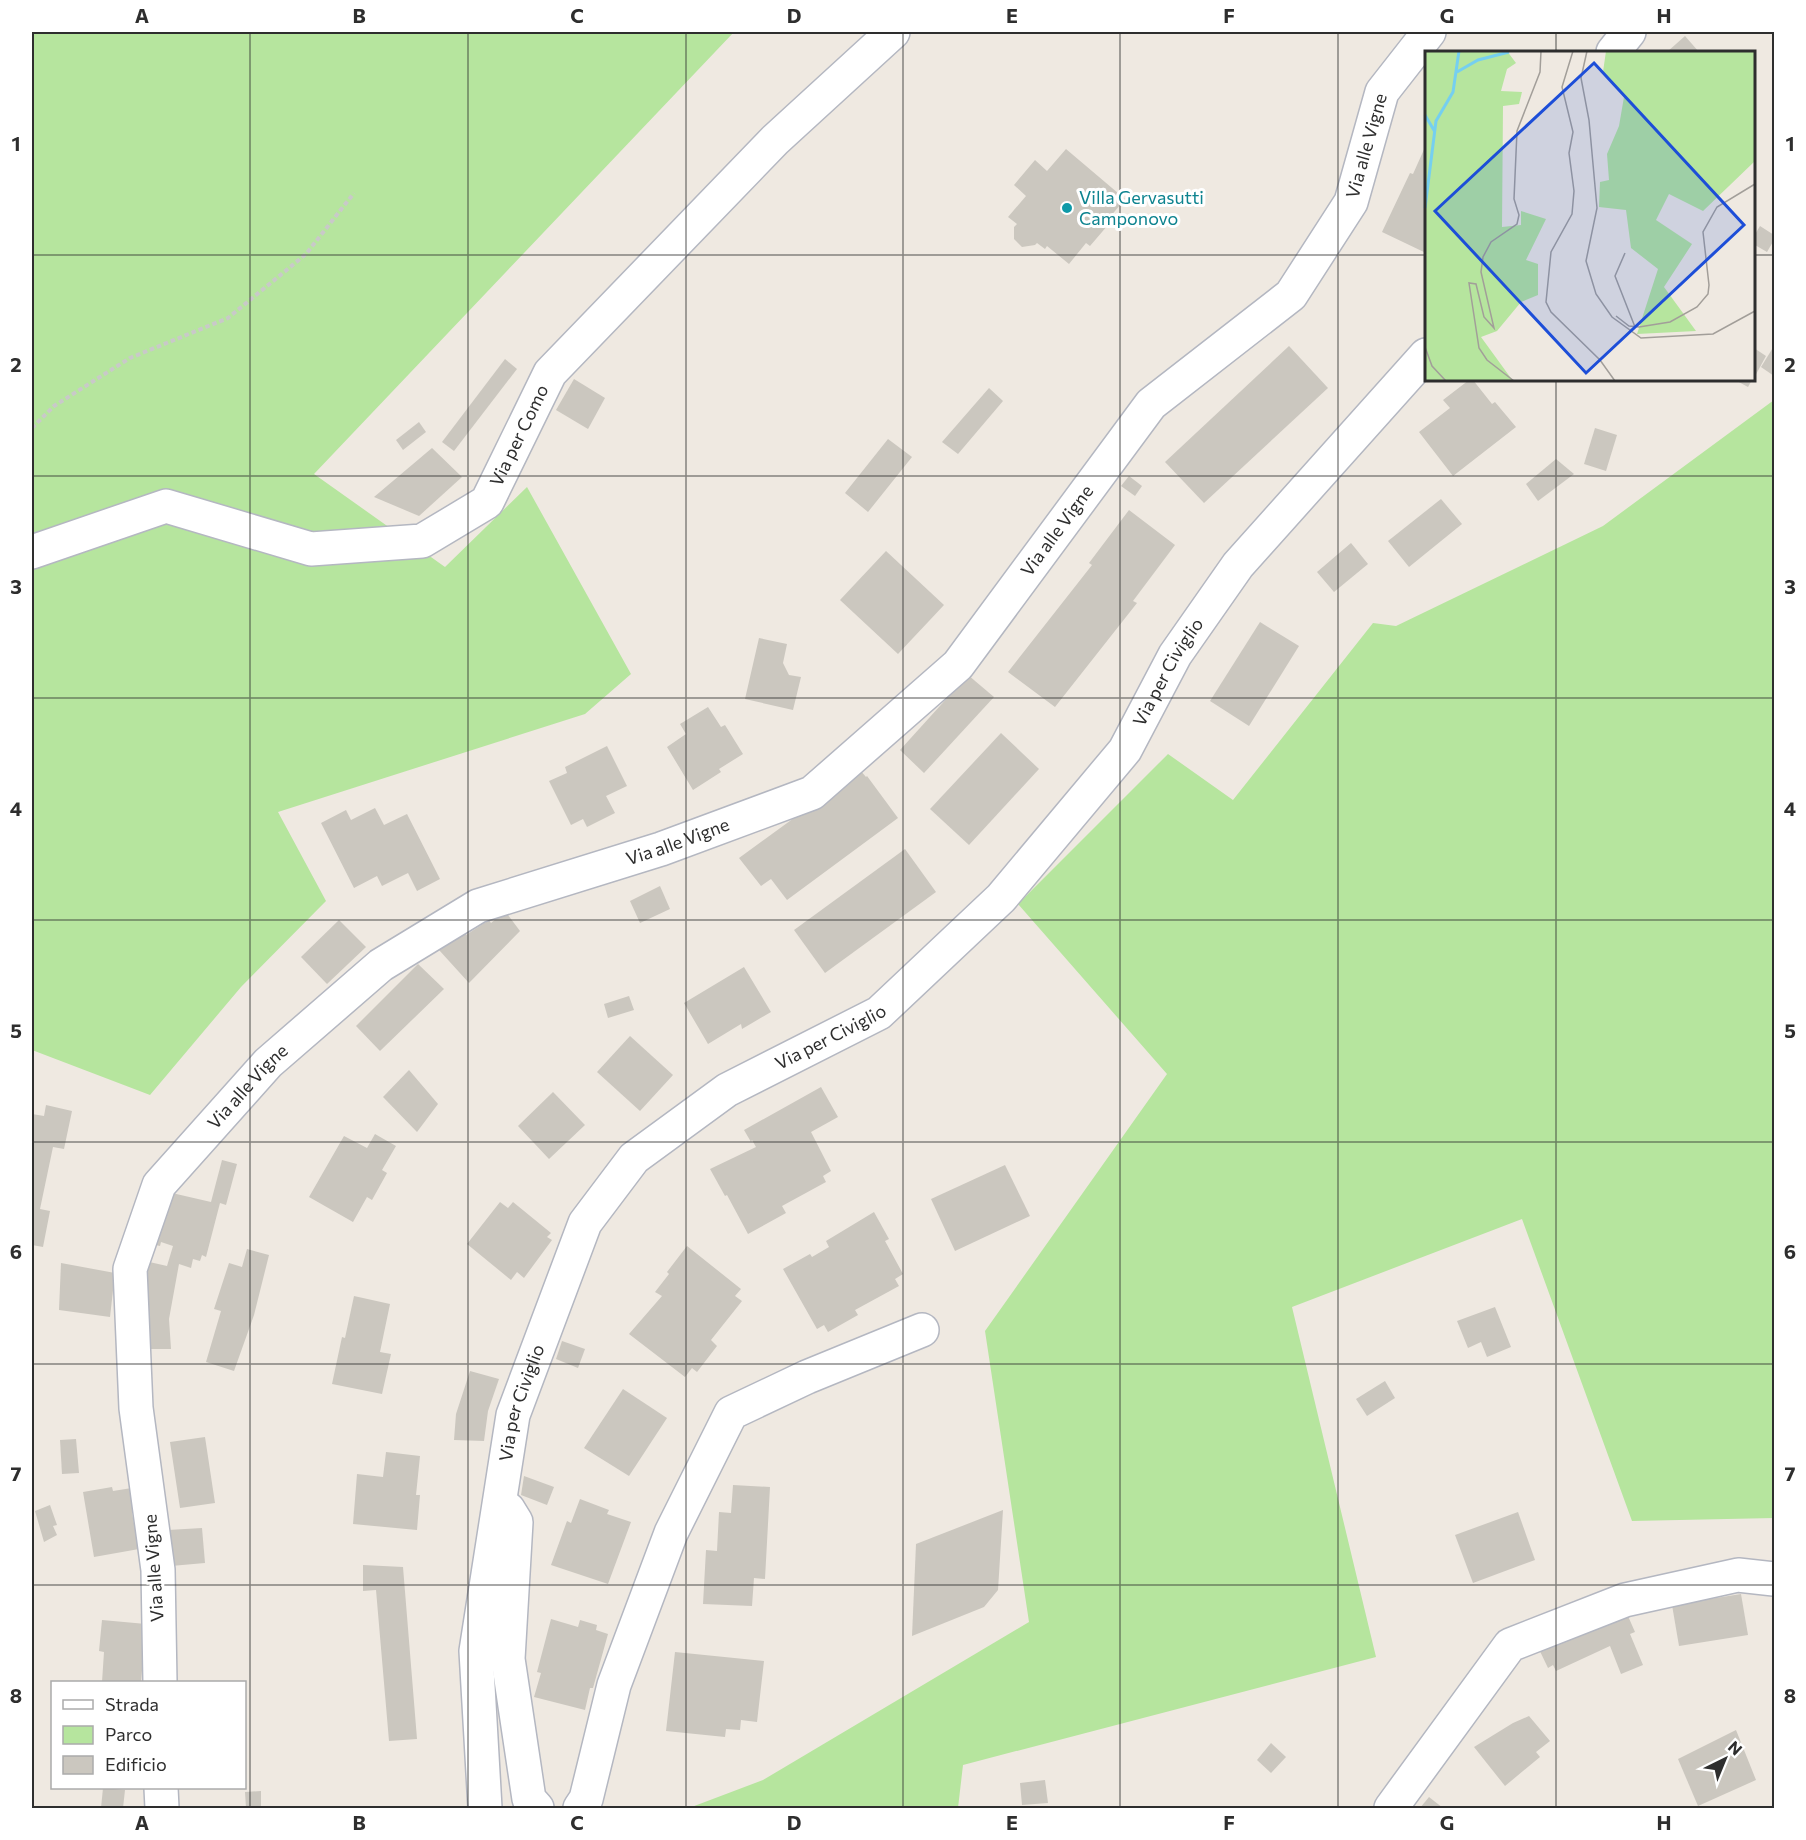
<svg xmlns="http://www.w3.org/2000/svg" width="1806" height="1840" font-family="Commissioner,sans-serif">
<style>
.green{fill:#b6e59e}
.building{fill:#cbc7bf}
.lines{fill:none;stroke-linecap:round;stroke-linejoin:round}
.street-casing{stroke:#b4b7c1;stroke-width:36}
.secondary-casing{stroke:#b4b7c1;stroke-width:36}
.path{stroke:#c9c9c9;stroke-width:4;stroke-dasharray:4.5 3;stroke-linecap:butt}
.street{stroke:#fff;stroke-width:33}
.secondary{stroke:#fff;stroke-width:33}
.grid{fill:none;stroke:#2e2e2e;stroke-width:1.5;stroke-opacity:0.55}
.culture-dot{fill:#0f9aa8;stroke:#fff;stroke-width:2}
.labels{text-anchor:middle;stroke-width:6;stroke-linejoin:round;paint-order:stroke}
.street-label{font-size:18px;fill:#2e2e2e;stroke:#fff}
.culture-label{font-size:18px;fill:#0d838f;stroke:#fff;text-anchor:start}
.inset-river{fill:none;stroke:#75cff0;stroke-width:3}
.inset-road{fill:none;stroke:#a29e99;stroke-width:1.5}
.view{fill:#1d4ed8;fill-opacity:0.15;stroke:#1d4ed8;stroke-width:3}
.inset-edge{fill:none;stroke:#2e2e2e;stroke-width:3}
.neatline{fill:none;stroke:#2e2e2e;stroke-width:2}
.grid-label{font-size:20px;text-anchor:middle;font-weight:bold;fill:#2e2e2e}
</style>
<rect width="100%" height="100%" fill="#efe9e1"/>
<g class="green">
<polygon points="32,32 734,32 314,474 445,567 527,487 631,674 585,714 278,812 326,901 241,987 150,1095 32,1050"/>
<polygon points="1774,400 1774,1518 1632,1521 1522,1219 1292,1307 1376,1657 963,1765 958,1808 689,1808 763,1780 1029,1622 985,1331 1167,1074 1018,904 1168,754 1233,800 1373,623 1396,626 1603,526"/>
</g>
<g class="building">
<polygon points="1685,36 1699,52 1667,52"/>
<polygon points="1426,145 1426,253 1382,232 1410,173 1413,174"/>
<polygon points="1066,149 1125,199 1105,223 1108,225 1090,246 1086,243 1069,264 1047,246 1045,249 1037,243 1035,245 1022,247 1014,239 1014,227 1017,224 1008,217 1026,196 1014,185 1035,160 1047,171"/>
<polygon points="1760,226 1774,235 1774,240 1767,252 1755,245 1754,247 1754,236"/>
<polygon points="1289,346 1328,388 1204,503 1165,462"/>
<polygon points="1774,346 1774,376 1761,367"/>
<polygon points="1754,348 1766,356 1754,378"/>
<polygon points="505,359 517,369 454,451 442,442"/>
<polygon points="574,379 605,398 588,429 556,410"/>
<polygon points="1469,380 1473,380 1492,404 1495,402 1516,427 1453,476 1419,432 1450,408 1443,400"/>
<polygon points="1735,380 1752,380 1748,387"/>
<polygon points="989,388 1003,401 958,454 942,442"/>
<polygon points="419,422 426,432 403,450 396,440"/>
<polygon points="1595,428 1617,435 1606,471 1584,464"/>
<polygon points="888,439 912,457 868,512 845,493"/>
<polygon points="432,448 462,477 419,516 374,497"/>
<polygon points="1556,459 1574,474 1538,501 1526,484"/>
<polygon points="1129,476 1142,486 1135,496 1121,486"/>
<polygon points="1441,499 1462,524 1409,567 1388,541"/>
<polygon points="1129,510 1175,545 1133,601 1137,603 1055,707 1008,672 1092,565 1089,563"/>
<polygon points="1351,543 1368,564 1334,592 1317,572"/>
<polygon points="886,551 944,605 898,654 840,600"/>
<polygon points="1260,622 1299,646 1249,726 1210,701"/>
<polygon points="759,638 787,644 783,663 789,675 801,677 793,710 745,699"/>
<polygon points="968,675 994,697 924,773 900,750"/>
<polygon points="708,707 721,727 725,725 743,754 719,769 721,772 693,790 667,747 686,734 680,724"/>
<polygon points="1001,733 1039,769 969,845 930,809"/>
<polygon points="607,746 627,786 606,796 615,813 587,827 583,819 571,825 549,781 567,773 565,767"/>
<polygon points="860,770 866,777 867,776 898,818 787,900 771,879 761,886 739,858"/>
<polygon points="375,808 384,825 407,814 440,879 417,891 408,873 382,886 377,876 354,888 321,823 346,810 351,820"/>
<polygon points="905,849 936,892 825,973 794,930"/>
<polygon points="660,886 670,909 640,923 630,901"/>
<polygon points="505,911 520,931 469,983 439,950 465,933 466,935 489,920 491,923"/>
<polygon points="339,920 366,947 327,984 301,957"/>
<polygon points="418,964 444,989 380,1051 356,1026"/>
<polygon points="744,967 771,1012 742,1029 741,1024 708,1044 684,1003"/>
<polygon points="629,996 634,1010 608,1018 604,1004"/>
<polygon points="630,1036 673,1075 640,1111 597,1072"/>
<polygon points="409,1070 438,1104 417,1132 383,1097"/>
<polygon points="821,1087 838,1117 811,1132 831,1171 823,1176 826,1182 782,1206 786,1213 748,1234 727,1195 725,1196 710,1169 756,1147 752,1140 751,1142 744,1130"/>
<polygon points="553,1092 585,1125 549,1159 518,1126"/>
<polygon points="46,1105 72,1111 64,1149 53,1147 40,1209 50,1211 43,1247 32,1245 32,1114 44,1116"/>
<polygon points="375,1134 396,1146 382,1170 387,1173 372,1200 367,1197 353,1222 309,1197 344,1136 367,1148"/>
<polygon points="222,1160 237,1164 226,1205 220,1203 206,1257 202,1255 200,1261 193,1259 191,1268 179,1264 169,1319 171,1349 141,1349 145,1261 167,1266 173,1246 161,1242 160,1246 147,1243 172,1193 211,1202"/>
<polygon points="1005,1165 1030,1216 955,1251 931,1199"/>
<polygon points="500,1202 508,1208 513,1202 551,1233 547,1237 552,1240 524,1278 517,1272 511,1280 467,1244"/>
<polygon points="874,1212 889,1239 885,1241 903,1274 895,1279 899,1286 855,1310 858,1315 828,1332 824,1325 817,1329 783,1269 810,1254 812,1257 829,1247 826,1241"/>
<polygon points="687,1246 741,1289 735,1296 742,1301 711,1340 717,1346 697,1372 692,1368 685,1377 629,1334 662,1296 655,1292 669,1274 667,1272"/>
<polygon points="247,1249 269,1255 254,1315 234,1371 206,1362 221,1311 214,1309 229,1263 242,1267"/>
<polygon points="61,1263 115,1273 110,1317 59,1310"/>
<polygon points="354,1296 390,1304 380,1352 391,1354 382,1394 332,1384 342,1337 345,1338"/>
<polygon points="1495,1307 1511,1347 1487,1357 1481,1342 1468,1348 1457,1321"/>
<polygon points="562,1341 585,1349 578,1368 556,1359"/>
<polygon points="470,1371 499,1379 488,1411 484,1441 454,1440 456,1414"/>
<polygon points="1385,1381 1395,1398 1367,1416 1356,1399"/>
<polygon points="623,1389 667,1418 629,1476 584,1448"/>
<polygon points="205,1437 215,1503 180,1508 170,1442"/>
<polygon points="76,1439 79,1473 62,1474 60,1440"/>
<polygon points="386,1452 420,1456 416,1495 420,1495 417,1530 353,1524 357,1474 383,1477"/>
<polygon points="524,1476 554,1487 547,1505 521,1495"/>
<polygon points="733,1485 770,1487 765,1579 754,1578 752,1606 703,1604 706,1550 717,1551 719,1512 731,1513"/>
<polygon points="112,1487 113,1491 138,1487 142,1511 132,1513 139,1549 94,1557 83,1492"/>
<polygon points="580,1499 609,1510 607,1514 631,1522 608,1584 551,1565 567,1521 571,1523"/>
<polygon points="50,1505 57,1525 53,1526 57,1535 44,1542 35,1511"/>
<polygon points="1003,1510 998,1590 984,1607 912,1636 916,1544"/>
<polygon points="1518,1512 1535,1560 1473,1583 1455,1535"/>
<polygon points="202,1528 205,1563 171,1566 168,1530"/>
<polygon points="363,1565 403,1567 417,1739 389,1741 376,1590 363,1591"/>
<polygon points="1741,1594 1748,1635 1679,1646 1672,1605"/>
<polygon points="1624,1607 1635,1632 1630,1634 1643,1665 1621,1674 1610,1646 1556,1671 1553,1665 1548,1668 1537,1645"/>
<polygon points="551,1619 578,1627 580,1620 597,1625 596,1630 608,1634 593,1688 590,1688 585,1710 534,1697 541,1673 537,1672"/>
<polygon points="102,1620 146,1624 141,1682 102,1682 104,1652 99,1651"/>
<polygon points="675,1652 764,1661 757,1722 741,1720 740,1730 726,1729 725,1737 666,1731"/>
<polygon points="1529,1716 1550,1741 1536,1752 1540,1757 1505,1786 1474,1747 1513,1723"/>
<polygon points="1736,1730 1756,1780 1698,1806 1678,1759"/>
<polygon points="1271,1743 1286,1757 1271,1773 1257,1760"/>
<polygon points="1045,1780 1048,1803 1022,1805 1020,1783"/>
<polygon points="103,1788 125,1790 123,1808 101,1808"/>
<polygon points="261,1791 261,1808 246,1808 245,1792"/>
<polygon points="1429,1797 1443,1808 1420,1808"/>
</g>
<g class="lines">
<defs>
<g id="street">
<polyline points="1613,52 1629,32"/>
<polyline points="508,1509 516,1522 508,1659 529,1799 537,1808"/>
<path id="s1" d="M160 1682 158 1570 136 1408 130 1269 159 1185 268 1063 381 965 478 906 661 849 812 793 958 665 1151 404 1291 295 1351 202 1382 92 1429 32"/>
<polyline points="161,1788 162,1808"/>
<path id="s2" d="M485 1808 476 1651 513 1415 585 1223 634 1158 727 1090 879 1013 1001 898 1125 750 1175 655 1238 565 1426 355"/>
<polyline points="580,1808 586,1799 614,1685 671,1533 731,1413 807,1377 922,1330"/>
<polyline points="1391,1808 1510,1645 1625,1600 1738,1575 1774,1579"/>
</g>
<g id="secondary">
<path id="s3" d="M32 552 166 506 311 549 422 541 487 502 550 373 775 140 893 32"/>
</g>
</defs>
<use href="#street" class="street-casing"/>
<use href="#secondary" class="secondary-casing"/>
<polyline class="path" points="32,428 54,406 130,358 228,318 306,254 354,193"/>
<use href="#street" class="street"/>
<use href="#secondary" class="secondary"/>
</g>
<path class="grid" d="M250 32V1808M468 32V1808M686 32V1808M903 32V1808M1120 32V1808M1338 32V1808M1556 32V52M32 255H1426M1754 255H1774M1556 380V1808M32 476H1774M32 698H1774M32 920H1774M32 1142H1774M32 1364H1774M32 1585H1774"/>
<circle class="culture-dot" cx="1067" cy="208" r="6"/>
<g class="labels">
<g class="street-label">
<text dy="6" stroke="none"><textPath href="#s1" startOffset="2148">Via alle Vigne</textPath></text>
<text dy="6" stroke="none"><textPath href="#s3" startOffset="554">Via per Como</textPath></text>
<text dy="6" stroke="none"><textPath href="#s1" startOffset="1644">Via alle Vigne</textPath></text>
<text dy="6" stroke="none"><textPath href="#s2" startOffset="1418">Via per Civiglio</textPath></text>
<text dy="6" stroke="none"><textPath href="#s1" startOffset="1140">Via alle Vigne</textPath></text>
<text dy="6" stroke="none"><textPath href="#s2" startOffset="914">Via per Civiglio</textPath></text>
<text dy="6" stroke="none"><textPath href="#s1" startOffset="636">Via alle Vigne</textPath></text>
<text dy="6" stroke="none"><textPath href="#s2" startOffset="410">Via per Civiglio</textPath></text>
<text transform="translate(154 1568) rotate(-94)" y="6">Via alle Vigne</text>
</g>
<g class="culture-label">
<text x="1079" y="204">Villa Gervasutti<tspan x="1079" dy="21">Camponovo</tspan></text>
</g>
</g>
<g transform="translate(1425 51)">
<rect width="330" height="330" fill="#efe9e1"/>
<path d="M0 0H82L91 12 82 18 76 40 97 41 94 53 78 55 77 176 96 174V160L121 168 101 209 113 213V244L96 251 72 280 56 286 88 330H0ZM181 0H330V110L278 160 244 143 231 169 267 193 239 236 271 280 212 283 233 218 206 197 201 159 174 156 175 131 184 129 182 103 194 75 199 46 178 21Z" fill="#b6e59e"/>
<path class="inset-river" d="M32 21 53 9 84 1M0 64 10 81M0 157 11 70 28 41 34 0"/>
<path class="inset-road" d="M148 0 137 36 148 81 144 102 149 140 147 163 126 201 121 251 126 261 175 309 190 330M162 0 156 27 164 69 172 157 161 210 171 243 187 266 216 287 288 283 330 260M200 202 190 225 210 276M191 265 204 275 214 276 245 271 272 256 283 243 284 234 278 181 292 156 330 133M0 296 7 315 21 330M89 330 62 309 54 297 44 232 51 233 59 266 69 277 56 221 58 206 66 191 92 173 94 164 89 148 92 80 115 21 116 0"/>
<path class="view" d="M169 12 319 174 161 322 10 160Z"/>
<rect width="330" height="330" class="inset-edge"/>
</g>
<rect width="1806" height="1840" fill="none" stroke="#ffffff" stroke-width="66"/>
<rect x="51" y="1681" width="195" height="108" fill="#ffffff" stroke="#ababab" stroke-width="1.5"/>
<rect x="63" y="1700" width="30" height="9" fill="#ffffff" stroke="#ababab" stroke-width="1.5"/>
<text x="105" y="1711" font-size="18" fill="#2e2e2e">Strada</text>
<rect x="63" y="1726" width="30" height="18" fill="#b6e59e" stroke="#ababab" stroke-width="1.5"/>
<text x="105" y="1741" font-size="18" fill="#2e2e2e">Parco</text>
<rect x="63" y="1756" width="30" height="18" fill="#cbc7bf" stroke="#ababab" stroke-width="1.5"/>
<text x="105" y="1771" font-size="18" fill="#2e2e2e">Edificio</text>
<g transform="translate(1725 1759) rotate(43)" stroke="#ffffff" stroke-width="4.5" paint-order="stroke">
<path d="M0-4.5L10 22L0 15L-10 22Z" fill="#2e2e2e"/>
<text y="-9" font-size="16" font-weight="bold" text-anchor="middle" fill="#2e2e2e">N</text>
</g>
<rect x="33" y="33" width="1740" height="1774" class="neatline"/>
<g class="grid-label">
<text x="142" y="23">A</text>
<text x="359" y="23">B</text>
<text x="577" y="23">C</text>
<text x="794" y="23">D</text>
<text x="1012" y="23">E</text>
<text x="1229" y="23">F</text>
<text x="1447" y="23">G</text>
<text x="1664" y="23">H</text>
<text x="16" y="151">1</text>
<text x="1790" y="151">1</text>
<text x="16" y="372">2</text>
<text x="1790" y="372">2</text>
<text x="16" y="594">3</text>
<text x="1790" y="594">3</text>
<text x="16" y="816">4</text>
<text x="1790" y="816">4</text>
<text x="16" y="1038">5</text>
<text x="1790" y="1038">5</text>
<text x="16" y="1259">6</text>
<text x="1790" y="1259">6</text>
<text x="16" y="1481">7</text>
<text x="1790" y="1481">7</text>
<text x="16" y="1703">8</text>
<text x="1790" y="1703">8</text>
<text x="142" y="1830">A</text>
<text x="359" y="1830">B</text>
<text x="577" y="1830">C</text>
<text x="794" y="1830">D</text>
<text x="1012" y="1830">E</text>
<text x="1229" y="1830">F</text>
<text x="1447" y="1830">G</text>
<text x="1664" y="1830">H</text>
</g>
</svg>
